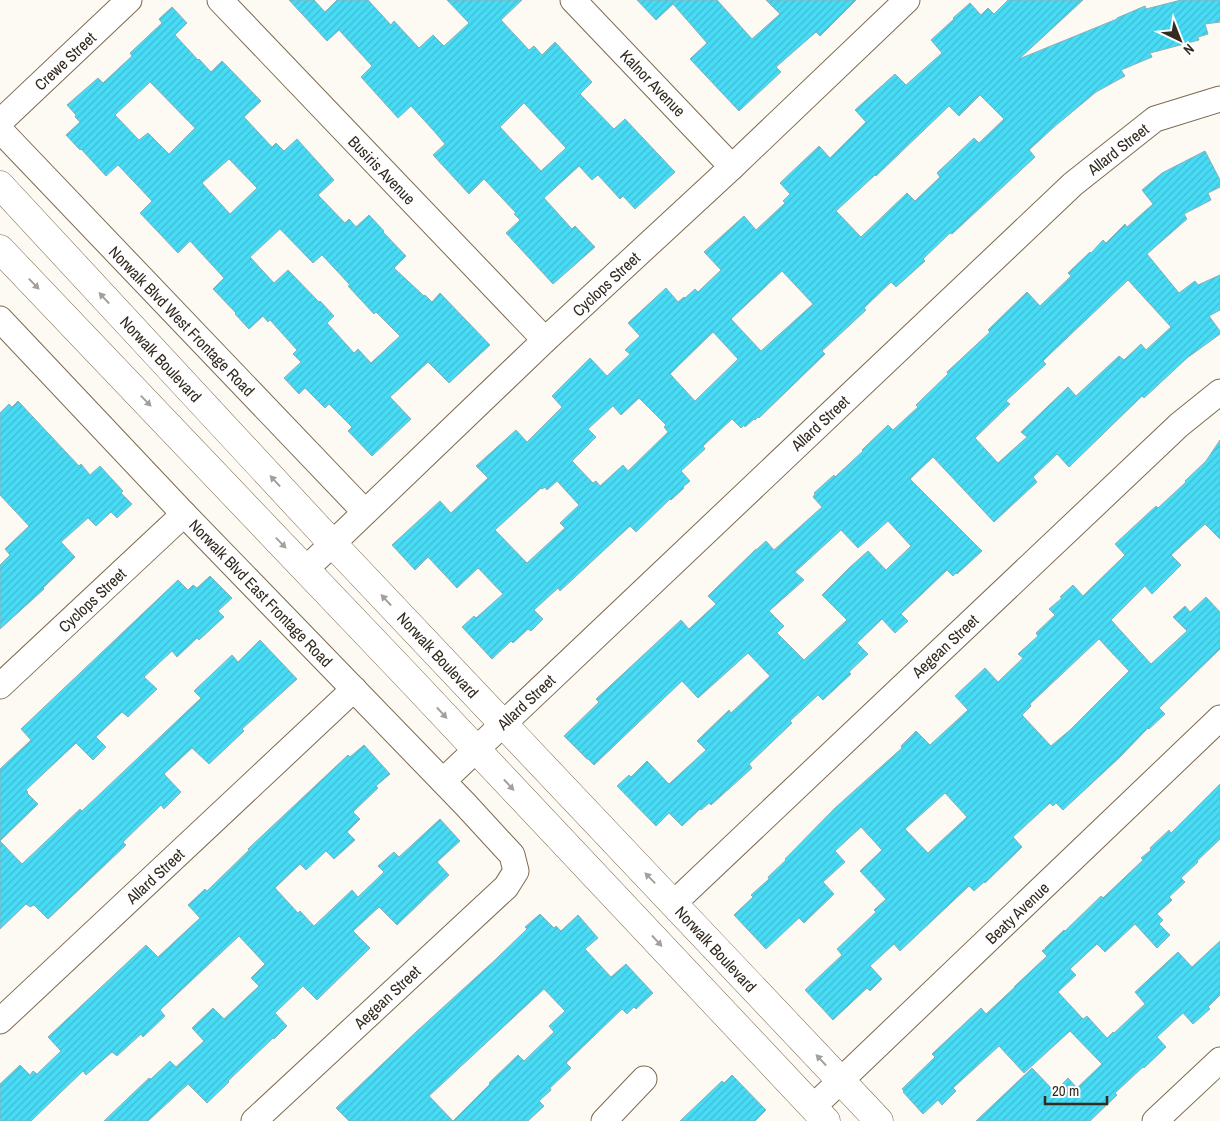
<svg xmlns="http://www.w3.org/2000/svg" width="1220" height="1121" font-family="'Archivo Narrow',sans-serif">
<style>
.building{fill:url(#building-hatch);stroke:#88b1b9;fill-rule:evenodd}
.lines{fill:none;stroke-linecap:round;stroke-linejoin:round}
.minor-casing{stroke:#7d6b50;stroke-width:27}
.major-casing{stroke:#7d6b50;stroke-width:29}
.minor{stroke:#fff;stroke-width:25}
.major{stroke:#fff;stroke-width:28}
.oneway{fill:#a3a09b}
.labels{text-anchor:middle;stroke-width:4;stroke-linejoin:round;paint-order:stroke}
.street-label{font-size:16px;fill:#332b20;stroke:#fff}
</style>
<defs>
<pattern id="building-hatch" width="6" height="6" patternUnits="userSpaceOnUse" patternTransform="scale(1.25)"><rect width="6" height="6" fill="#47dbf5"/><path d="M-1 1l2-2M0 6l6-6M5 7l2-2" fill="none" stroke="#3fbcd2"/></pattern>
</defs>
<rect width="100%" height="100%" fill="#fdf9f3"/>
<g class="building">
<path d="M289 0H314L325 12 337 0H368L391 25 394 21 419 48 433 35 444 46 469 23 447 0H522L501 20 529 50 534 46 542 55 555 42 592 82 580 94 614 129 625 119 675 172 635 209 623 196 620 199 598 175 592 180 579 166 544 198 572 229 575 226 595 247 553 284 506 233 520 220 514 214 516 213 484 179 469 194 433 155 445 144 433 130 411 106 398 118 361 77 372 66 339 30 327 41ZM524 103 566 148 541 171 500 127Z"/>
<polygon points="637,0 717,0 752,39 780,14 766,0 856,0 820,36 816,32 776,67 781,72 739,111 690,59 707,43 673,4 656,20"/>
<path d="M1008 0H1083L1019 59 1117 19V18L1145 6 1146 9 1181 0H1220V22L1205 24 1208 34 1198 37 1199 40 1150 53 1152 57 1121 70 1125 76 1096 92 1054 127 1029 150 1035 157 952 234 950 233 923 259 925 261 896 287 891 282 864 308 866 310 822 351 825 354 759 418 758 417 755 420 754 419 745 427 744 425 741 428 732 419 703 446 705 449 681 471 690 481 683 487 684 488 671 500 670 499 636 532 630 526 560 591 558 588 534 610 543 619 531 631 528 629 513 643 511 641 492 659 462 627 474 616 476 618 503 594 478 568 457 588 428 557 415 570 392 545 440 501 451 513 488 478 476 466 516 430 527 442 562 407 552 396 590 358 607 376 630 354 625 350 640 336 628 323 666 288 678 302 684 297 685 298 695 289 698 292 721 270 704 252 744 216 756 230 785 203 783 201 790 194 780 183 819 146 830 158 866 122 855 110 895 74 906 85 942 53 931 40 954 19 953 18 970 3 981 15 988 8 994 14ZM980 95 1004 119 979 143 974 138 937 173 940 177 915 201 907 193 861 237 836 211 875 175 876 176 949 106 959 116ZM782 271 813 304 761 351 731 319ZM713 332 738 359 695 401 670 374ZM639 398 666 425 664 427 668 432 628 471 623 465 600 486 596 481 593 483 572 461 596 437 588 429 613 406 621 415ZM557 481 579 505 560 523 565 528 527 563 495 530 541 488 542 489 545 487 547 490Z"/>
<path d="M172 7 187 23 175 35 198 60 199 59 211 72 222 61 261 101 244 117 272 147 276 143 284 151 297 139 334 180 318 195 345 223 349 219 356 227 369 215 384 231 383 232 406 256 394 268 424 296 425 295 432 302 440 293 490 345 449 383 428 362 390 397 411 419 372 456 348 431 352 427 329 404 325 408 305 388 299 394 284 378 301 362 293 354 297 350 270 320 268 322 263 316 249 329 235 314 236 313 213 289 224 278 190 241 178 253 140 213 152 201 118 165 106 176 81 149 80 150 66 135 80 122 75 117 76 115 67 105 98 78 103 83 132 56 130 53 162 23 159 19ZM150 82 195 128 169 154 148 133 139 140 115 115ZM229 159 257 188 230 214 202 183ZM280 229 313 263 322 255 350 285 348 286 374 314 376 312 400 336 371 363 358 349 354 353 327 323 334 316 320 301 319 302 288 270 274 283 250 257Z"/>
<path d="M1205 151 1220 180V187L1208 193 1211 200 1184 214 1187 219 1147 254 1179 293 1195 281 1198 285 1220 275V310L1209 316 1220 331V334L1187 358 1144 398 1142 396 1069 467 1057 454 1033 477 1037 482 994 522 933 457 910 479 982 551 957 574 956 573 953 576 947 570 901 614 908 621 895 633 882 619 857 643 868 654 849 672 851 674 823 700 818 695 790 721 792 723 749 764 752 768 711 805 709 803 701 810 700 809 682 826 669 813 656 826 617 786 629 775 631 777 647 761 669 784 706 750 697 741 729 710 731 713 770 676 748 653 698 698 682 681 594 765 588 759H587L564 736 599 702 596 699 681 620 689 629 716 604 708 596 756 549V550L766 541 774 550 822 507 813 497 815 494 814 493 834 475 835 477 863 451 862 450 888 425 893 430 918 407 916 405 948 374 947 372 990 332 988 330 1027 292 1040 306 1071 276 1068 273 1090 252 1091 253 1103 240 1106 243 1125 224 1127 227 1153 204 1142 190 1162 173ZM1128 280 1171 327 1146 350 1141 344 1124 360 1119 356 1076 396 1068 387 1021 432 1027 437 998 463 975 438 1010 404 1006 401 1046 364 1043 361 1048 356ZM888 521 911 546 886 570 868 551 849 568 822 595 847 620 804 660 777 633 784 626 769 611 804 580 795 572 841 530 858 548Z"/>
<polygon points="18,401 79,466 81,464 90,475 100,466 123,491 121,493 132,504 117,518 111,512 96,526 88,518 61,542 75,557 43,588 44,589 0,629 0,565 10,555 5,549 29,526 0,495 0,413 9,404 12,407"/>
<path d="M1220 440V539L1205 524 1171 555 1181 565 1152 594 1145 586 1111 620 1151 664 1187 631 1173 617 1185 606 1190 612 1206 597 1220 612V649L1159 708 1165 714 1149 729 1148 728 1119 758 1063 810 1056 803 1053 806 1050 803 1013 837 1022 847 985 883 984 882 974 891 969 886 900 951 894 944 870 966 882 979 870 991 867 988 833 1020 805 990 842 955 837 949 876 912 874 910 886 899 860 871 882 850 861 827 835 851 845 862 823 882 834 894 804 923 799 918 766 949 734 915 753 897 751 895 769 879 768 877 786 860 785 859 835 808 902 748 901 746 916 731 930 745 968 710 955 696 985 668 998 682 1023 658 1018 654 1038 636 1036 633 1055 615 1049 609 1062 598 1060 597 1073 585 1083 596 1125 555 1115 544 1156 506 1158 508 1186 482 1185 481 1206 461ZM1099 639 1129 671 1070 730 1051 746 1022 715 1031 706 1030 704ZM945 793 967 817 928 853 905 829Z"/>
<polygon points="210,576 232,598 218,611 224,617 199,640 197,638 177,657 172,651 144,677 157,689 128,717 122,712 96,737 106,747 93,760 76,743 26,790 28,792 27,793 38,804 0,841 0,769 31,740 21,729 178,580 188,590 193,585 197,588"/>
<polygon points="260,640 297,679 242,729 244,731 209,764 192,748 164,774 181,792 164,809 161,805 123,842 126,845 48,919 34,905 30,907 26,904 0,929 0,841 22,864 80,809 82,811 201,698 194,691 232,655 238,662"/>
<polygon points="364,745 390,774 376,786 378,788 353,812 360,819 347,832 355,840 334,859 326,851 306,870 300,864 275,888 298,913 300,911 314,926 352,890 358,897 384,872 378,866 394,852 399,857 440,819 460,841 437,862 449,875 397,925 379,907 353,931 370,948 317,1000 303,986 275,1013 287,1026 274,1039 273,1038 228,1081 229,1082 207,1103 188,1084 148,1121 104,1121 149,1078 151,1079 170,1061 176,1067 204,1041 192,1028 213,1008 224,1019 259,986 251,978 265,964 239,936 160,1010 165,1016 143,1037 141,1034 117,1056 112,1052 86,1075 83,1071 31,1121 0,1121 0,1084 20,1065 30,1075 33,1071 37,1074 61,1051 48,1037 146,945 158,957 200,918 188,905 205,889 207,891 249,850 248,849 348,755 350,757"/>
<polygon points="1220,784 1220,839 1197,861 1198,862 1181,878 1185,882 1169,897 1172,900 1157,914 1163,920 1159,924 1170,935 1157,948 1135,924 1105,952 1097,944 1070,969 1076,975 1058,992 1083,1019 1087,1016 1107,1038 1113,1032 1114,1033 1145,1004 1135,992 1178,952 1192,967 1220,941 1220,995 1208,1007 1210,1009 1193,1024 1183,1013 1157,1037 1166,1047 1144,1068 1143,1067 1115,1093 1117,1095 1090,1121 976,1121 1032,1068 1055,1092 1068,1078 1077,1088 1102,1064 1070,1031 1024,1073 999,1046 953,1088 956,1091 942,1105 938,1100 923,1114 903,1092 904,1091 902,1089 935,1057 932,1054 981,1008 986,1014 1015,987 1014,987 1047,956 1042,951 1046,948 1045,948 1064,930 1065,931 1101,896 1103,898 1143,860 1141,858 1151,850 1150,848 1169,830 1171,833"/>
<path d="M540 914 554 928 556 926 561 931 578 915 598 938 585 949 611 977 626 964 653 993 636 1009 634 1007 627 1014 622 1009 566 1063 571 1068 550 1088 551 1090 539 1101 544 1106 528 1121H349L336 1108 416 1032 495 960 527 929 525 927ZM544 989 565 1011 549 1026 554 1032 524 1061 518 1055 489 1083 490 1084 453 1121 429 1096Z"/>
<polygon points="732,1075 766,1110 755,1121 680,1121 722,1081 724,1083"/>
</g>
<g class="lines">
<defs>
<g id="minor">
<polyline points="220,0 545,340"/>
<polyline points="573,0 732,167"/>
<polyline points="0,122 129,0"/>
<polyline points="0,130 365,512"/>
<polyline points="0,319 184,514 465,804 512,855 516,871 506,887 254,1121"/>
<polyline points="306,569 545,340 732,167 907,0"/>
<polyline points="0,686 184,514"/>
<polyline points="443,781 1073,184 1155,119 1220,99"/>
<polyline points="674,903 1179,425 1220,392"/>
<polyline points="0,1021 354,689"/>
<polyline points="813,1107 1220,718"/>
<polyline points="604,1121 644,1079"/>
<polyline points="1155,1121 1220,1060"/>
</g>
<g id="major">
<polyline points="0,185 332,543 879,1121"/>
<polyline points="0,249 409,678 826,1121"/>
</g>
</defs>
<use href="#minor" class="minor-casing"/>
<use href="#major" class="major-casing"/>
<use href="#minor" class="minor"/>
<use href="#major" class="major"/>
</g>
<defs><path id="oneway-solid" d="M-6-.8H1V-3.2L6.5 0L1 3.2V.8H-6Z" transform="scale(1.25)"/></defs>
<g class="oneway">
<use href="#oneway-solid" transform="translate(34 284) rotate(46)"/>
<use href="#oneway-solid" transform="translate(104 298) rotate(-133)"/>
<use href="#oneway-solid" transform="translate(146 401) rotate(46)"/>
<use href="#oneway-solid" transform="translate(275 481) rotate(-133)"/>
<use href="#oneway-solid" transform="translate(281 543) rotate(46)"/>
<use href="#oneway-solid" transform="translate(386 600) rotate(-133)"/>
<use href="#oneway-solid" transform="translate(442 713) rotate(47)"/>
<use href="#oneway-solid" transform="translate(509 785) rotate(47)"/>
<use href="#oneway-solid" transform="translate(650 878) rotate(-134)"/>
<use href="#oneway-solid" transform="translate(657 941) rotate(47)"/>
<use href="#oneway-solid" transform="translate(821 1060) rotate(-133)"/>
</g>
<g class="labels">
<g class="street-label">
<text transform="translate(65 61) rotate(-43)" y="6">Crewe Street</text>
<text transform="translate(653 83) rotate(46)" y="6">Kalnor Avenue</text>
<text transform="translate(1118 149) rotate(-38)" y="6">Allard Street</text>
<text transform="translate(382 170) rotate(46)" y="6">Busiris Avenue</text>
<text transform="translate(606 284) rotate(-43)" y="6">Cyclops Street</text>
<text transform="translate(182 321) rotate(46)" y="6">Norwalk Blvd West Frontage Road</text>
<text transform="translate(161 359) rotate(47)" y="6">Norwalk Boulevard</text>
<text transform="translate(820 423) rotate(-43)" y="6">Allard Street</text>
<text transform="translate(261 593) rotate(46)" y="6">Norwalk Blvd East Frontage Road</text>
<text transform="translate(92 600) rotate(-43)" y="6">Cyclops Street</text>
<text transform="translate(945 646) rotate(-43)" y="6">Aegean Street</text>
<text transform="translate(438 655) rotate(47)" y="6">Norwalk Boulevard</text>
<text transform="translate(526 702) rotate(-43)" y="6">Allard Street</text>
<text transform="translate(155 876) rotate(-43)" y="6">Allard Street</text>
<text transform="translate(1017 913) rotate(-44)" y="6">Beaty Avenue</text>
<text transform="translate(716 949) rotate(47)" y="6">Norwalk Boulevard</text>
<text transform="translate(387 997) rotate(-43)" y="6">Aegean Street</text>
</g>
</g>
<g transform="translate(1180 40) rotate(137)" stroke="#ffffff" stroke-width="4" paint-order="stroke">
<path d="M0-4L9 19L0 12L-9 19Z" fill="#332b20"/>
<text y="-8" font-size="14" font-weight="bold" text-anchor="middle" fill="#332b20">N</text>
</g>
<path d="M1045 1096v8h62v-8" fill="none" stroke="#332b20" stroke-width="2.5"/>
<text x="1052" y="1096" font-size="15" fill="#332b20" stroke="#ffffff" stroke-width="4" paint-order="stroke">20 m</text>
</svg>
